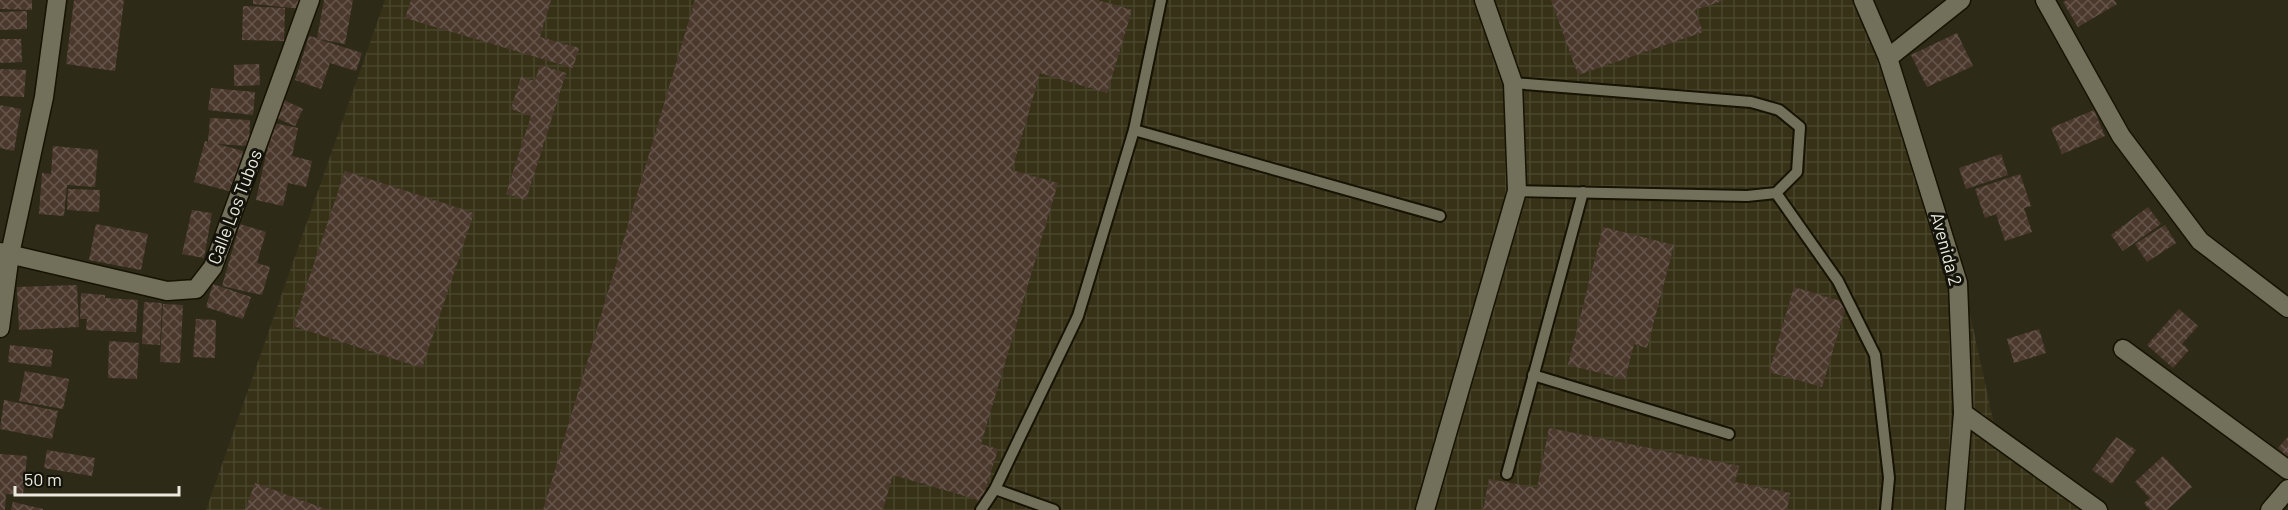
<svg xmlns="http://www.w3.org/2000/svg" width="2288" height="510" font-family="Barlow,sans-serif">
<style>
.industrial{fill:url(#industrial-grid)}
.building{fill:url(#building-cross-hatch)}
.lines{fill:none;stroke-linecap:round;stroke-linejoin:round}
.lane-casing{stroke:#161303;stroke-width:14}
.street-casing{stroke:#161303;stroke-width:21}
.lane{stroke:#726f5a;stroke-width:10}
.street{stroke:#726f5a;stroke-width:18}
.labels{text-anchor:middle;stroke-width:6;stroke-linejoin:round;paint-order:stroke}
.street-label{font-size:18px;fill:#eceade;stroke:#14130b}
</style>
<defs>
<pattern id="industrial-grid" width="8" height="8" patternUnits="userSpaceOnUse" patternTransform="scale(1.5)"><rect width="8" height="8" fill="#363117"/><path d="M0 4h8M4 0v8" fill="none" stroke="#4a452d"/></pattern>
<pattern id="building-cross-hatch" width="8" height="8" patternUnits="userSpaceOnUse" patternTransform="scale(1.5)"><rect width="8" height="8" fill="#4c392e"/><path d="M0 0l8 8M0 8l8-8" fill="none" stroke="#66564c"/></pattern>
</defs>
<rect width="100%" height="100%" fill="#2e2a18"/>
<polygon class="industrial" points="385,0 1852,0 1907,112 1972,323 2000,452 2080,510 206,510"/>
<g class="building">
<polygon points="0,0 32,0 32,10 0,9"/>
<polygon points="74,0 124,0 115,71 66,64"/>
<polygon points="253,0 303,0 302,9 253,4"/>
<polygon points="324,0 353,0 345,44 318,39 362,53 356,71 330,63 321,89 295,80 309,36 317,38"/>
<polygon points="411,0 551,0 540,37 579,48 573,68 405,18"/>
<polygon points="695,0 1097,0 1132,10 1107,93 1040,73 1012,170 1058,183 981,444 998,449 982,501 893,475 883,509 878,510 543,510"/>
<polygon points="1551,0 1725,0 1695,10 1703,32 1578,75"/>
<polygon points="2067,0 2114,0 2117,4 2078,27 2063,2"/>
<polygon points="243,6 285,8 284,41 242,40"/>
<polygon points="27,11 27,29 0,30 0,12"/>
<polygon points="1957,33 1973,66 1927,87 1911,55"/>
<polygon points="0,39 21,39 22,62 0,63"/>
<polygon points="259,64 260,85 234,86 234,65"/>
<polygon points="540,65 566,73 526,200 506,194 531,116 511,109 521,77 535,81"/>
<polygon points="0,69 26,70 24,97 0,96"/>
<polygon points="211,88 255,92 253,115 208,110"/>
<polygon points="284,100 303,109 295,126 276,118"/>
<polygon points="0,105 21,109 14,151 0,148"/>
<polygon points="2094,110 2105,136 2062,154 2051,128"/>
<polygon points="210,118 250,120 249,146 217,144 243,151 233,192 194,182 205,141 208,142"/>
<polygon points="273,123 298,128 292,156 312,161 306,187 288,183 283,206 256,200"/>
<polygon points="53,146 98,150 95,187 67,185 64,216 39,214 42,173 51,174"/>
<polygon points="2001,154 2008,175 1966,189 1959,168"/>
<polygon points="345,171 474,213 422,368 293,326"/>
<polygon points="2020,174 2031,206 2024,208 2032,232 2005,241 1996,214 1985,218 1975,189"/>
<polygon points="68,189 100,190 99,212 67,210"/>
<polygon points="2148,207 2161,224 2123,251 2111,235"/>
<polygon points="192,210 212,213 204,258 182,254"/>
<polygon points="96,224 148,234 141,270 89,260"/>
<polygon points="240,224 266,232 257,263 270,267 262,295 222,286"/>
<polygon points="2165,225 2176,243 2147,262 2135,244"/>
<polygon points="1603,227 1674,245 1647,348 1634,344 1625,379 1568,365"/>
<polygon points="213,284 251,297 243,319 206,307"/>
<polygon points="77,285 79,327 19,330 17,287"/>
<polygon points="1794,287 1847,303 1822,387 1769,372"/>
<polygon points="81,293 105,295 105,298 138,300 136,332 86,330 87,319 80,319"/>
<polygon points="144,302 162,303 160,345 142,344"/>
<polygon points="163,304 183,305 180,363 160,362"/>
<polygon points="2179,309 2198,326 2182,344 2189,350 2173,368 2147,345"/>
<polygon points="196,319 216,320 215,358 193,357"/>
<polygon points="2039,329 2046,353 2014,363 2007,339"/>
<polygon points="109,341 139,343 137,379 108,378"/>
<polygon points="10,345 53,350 51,367 8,362"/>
<polygon points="25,371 69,379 63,409 19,401"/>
<polygon points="4,400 58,411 52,439 0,429"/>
<polygon points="1549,428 1739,466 1735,482 1790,493 1787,510 1483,510 1489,479 1537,488"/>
<polygon points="2116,437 2136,450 2112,484 2092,470"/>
<polygon points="2288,437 2288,457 2278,448"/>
<polygon points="47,450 95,458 92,476 44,468"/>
<polygon points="0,454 27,456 23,495 6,494 5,510 0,510"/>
<polygon points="2163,456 2192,487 2167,510 2150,510 2144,503 2150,498 2135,482"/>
<polygon points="255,483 328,510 245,510"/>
<polygon points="13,502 43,509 43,510 11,510"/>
</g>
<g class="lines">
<defs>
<g id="lane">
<polyline points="1513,83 1751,102 1779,110 1800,127 1797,172 1776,193 1747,196 1517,191"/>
<polyline points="1134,130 1440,216"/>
<polyline points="1776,193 1838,281 1875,355 1889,478 1886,510"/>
<polyline points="1533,375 1729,434"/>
<polyline points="1507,474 1583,192"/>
<polyline points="995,489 1054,510"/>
<polyline points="981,510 995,489 1078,316 1134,130 1161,0"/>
</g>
<g id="street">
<polyline points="1863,0 1888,58 1958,283 1963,413 1955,510"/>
<polyline points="2045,0 2121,136 2200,241 2288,308"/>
<polyline points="1888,58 1961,0"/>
<polyline points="0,252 167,291 196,289 213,267 310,0"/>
<polyline points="0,328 10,254 44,97 57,0"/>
<polyline points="2123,349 2288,470"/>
<polyline points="1963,413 2098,510"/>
<polyline points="1425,510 1517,191 1513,83 1484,0"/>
<polyline points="2270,510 2288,489"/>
</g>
</defs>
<use href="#lane" class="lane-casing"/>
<use href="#street" class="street-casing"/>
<use href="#lane" class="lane"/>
<use href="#street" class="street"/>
</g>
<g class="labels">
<g class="street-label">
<text transform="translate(235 207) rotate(-69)" y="6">Calle Los Tubos</text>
<text transform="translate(1946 249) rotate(75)" y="6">Avenida 2</text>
</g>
</g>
<path d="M15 486v9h164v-9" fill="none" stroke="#eceade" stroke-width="3"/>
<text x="24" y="486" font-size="18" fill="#eceade" stroke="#14130b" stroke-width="4.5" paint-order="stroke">50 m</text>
</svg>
